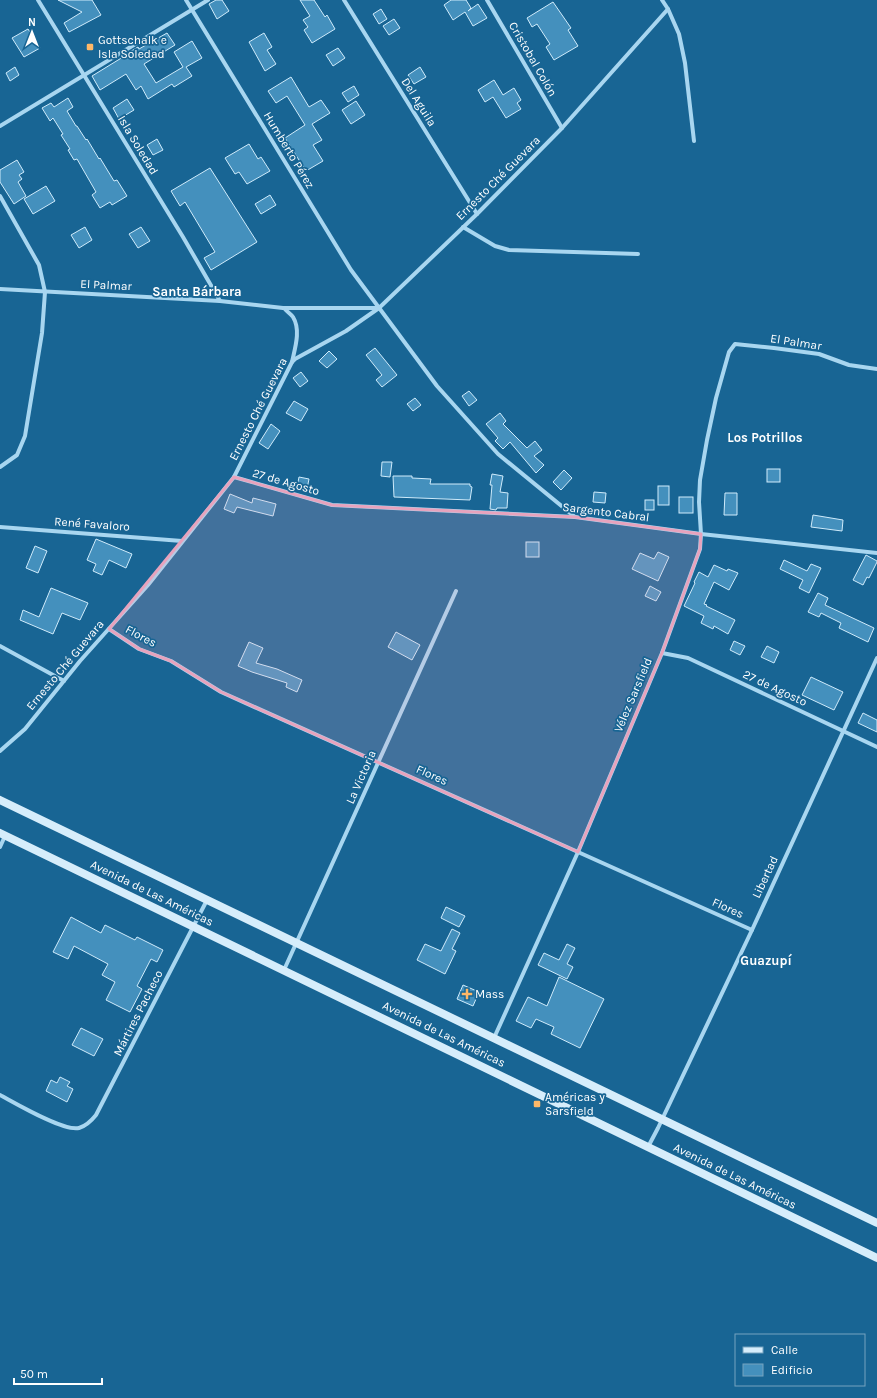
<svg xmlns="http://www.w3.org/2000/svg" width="877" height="1398" font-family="Karla,sans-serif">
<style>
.building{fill:#4490bd;stroke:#cfebfb}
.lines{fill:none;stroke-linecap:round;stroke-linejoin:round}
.street{stroke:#a8d6f0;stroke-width:4}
.secondary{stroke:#d6edfb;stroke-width:8}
.marked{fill:#e7a3bd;fill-opacity:0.2;stroke:#e7a3bd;stroke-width:3;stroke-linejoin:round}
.poi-dot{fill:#ffb868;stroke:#186594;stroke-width:1.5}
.labels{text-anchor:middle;stroke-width:3.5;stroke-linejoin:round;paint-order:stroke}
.poi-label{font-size:12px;fill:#fff;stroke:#186594;text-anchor:start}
.street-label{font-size:12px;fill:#fff;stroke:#186594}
.neighbourhood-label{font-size:13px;font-weight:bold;fill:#fff;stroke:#186594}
</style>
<rect width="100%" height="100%" fill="#186594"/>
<g class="building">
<polygon points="58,0 92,0 101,15 69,32 64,23 82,12"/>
<polygon points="216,0 222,0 229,11 217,19 209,4"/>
<polygon points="300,0 314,0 325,17 327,15 335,29 312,43 304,30 308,27 303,20 310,16"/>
<polygon points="451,0 466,0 471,8 468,11 478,4 487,18 473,26 465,12 453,20 444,5"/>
<polygon points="553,2 571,28 568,30 578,46 554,60 546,47 550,44 537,24 532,27 527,18"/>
<polygon points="381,9 387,19 379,24 373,14"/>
<polygon points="394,19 400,28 389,35 383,26"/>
<polygon points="28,29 40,48 24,57 12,38"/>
<polygon points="167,33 175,45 144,64 156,83 183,67 174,52 192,41 202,58 186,67 192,76 174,87 172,84 148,99 141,86 136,90 126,74 100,90 92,76 123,57 123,56 138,47 139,49"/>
<polygon points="264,33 272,47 267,50 276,64 265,71 249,42"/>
<polygon points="338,48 345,58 333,66 326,55"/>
<polygon points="15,67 19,75 10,81 6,73"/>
<polygon points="420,67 426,77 414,84 408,75"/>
<polygon points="291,77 309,107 321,100 330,113 312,124 322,140 313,145 323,161 306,171 285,138 305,125 287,96 276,103 268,91"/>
<polygon points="494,80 503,95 514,88 521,100 517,103 521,109 506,118 493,97 485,102 478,90"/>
<polygon points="354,86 359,95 348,102 342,93"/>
<polygon points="68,98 73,107 67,111 76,126 77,126 86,140 87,139 99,159 100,158 114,181 117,180 127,196 112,205 110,202 100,208 92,195 96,192 77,159 74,160 68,150 70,149 61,135 63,134 53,118 50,121 42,108 51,103 54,107"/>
<polygon points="127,99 134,110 119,119 113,108"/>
<polygon points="356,101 365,115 351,124 342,110"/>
<polygon points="157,139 163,150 153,155 147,145"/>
<polygon points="249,144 258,159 261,157 270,171 247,184 239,172 235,174 225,158"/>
<polygon points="17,160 24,172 19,175 22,179 18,182 26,196 14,204 0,182 0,170"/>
<polygon points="210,168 257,242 211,270 204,258 215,252 185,202 180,206 171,191"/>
<polygon points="46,186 55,201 33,214 24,199"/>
<polygon points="270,195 276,205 261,214 255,204"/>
<polygon points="85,227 92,240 79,248 71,235"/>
<polygon points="141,227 150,241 138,248 129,234"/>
<polygon points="375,348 397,375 382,387 376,380 382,375 366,355"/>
<polygon points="329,351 337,359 327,368 319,361"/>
<polygon points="301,372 308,381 300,387 293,378"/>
<polygon points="469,391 477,400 469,406 462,396"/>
<polygon points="415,398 421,405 413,411 407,404"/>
<polygon points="294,401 308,409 301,421 286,413"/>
<polygon points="500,413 506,421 503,424 527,448 535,441 542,450 534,456 544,465 536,473 510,442 503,449 495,441 498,438 486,424"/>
<polygon points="271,424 280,431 268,449 259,443"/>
<polygon points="382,462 392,462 390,477 381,476"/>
<rect x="767" y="469" width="13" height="13"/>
<polygon points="564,470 572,478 561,490 553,482"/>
<polygon points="492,474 503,476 500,492 508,493 507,508 497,508 496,510 490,509 492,485 490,485"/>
<polygon points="393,476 412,476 412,478 431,479 430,484 470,484 470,486 472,487 470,500 394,497"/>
<polygon points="299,477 309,479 307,489 297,487"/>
<rect x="658" y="486" width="11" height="19"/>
<polygon points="594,492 606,493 605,503 593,502"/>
<polygon points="725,493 737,493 737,515 724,515"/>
<polygon points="230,494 252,503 253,498 276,504 273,516 237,507 234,513 224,509"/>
<rect x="679" y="497" width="14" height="16"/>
<rect x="645" y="500" width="9" height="10"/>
<polygon points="813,515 843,520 842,531 811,527"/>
<polygon points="96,539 132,554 126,568 109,560 102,575 93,571 96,564 87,560"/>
<rect x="526" y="542" width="13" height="15"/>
<polygon points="35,546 47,551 38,573 26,568"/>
<polygon points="658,552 669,557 658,581 632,569 640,553 654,559"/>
<polygon points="866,555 877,561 877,562 869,578 867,577 863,585 853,580"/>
<polygon points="784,560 807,571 811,564 821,568 809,593 799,588 803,580 780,569"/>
<polygon points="714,565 727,571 728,569 738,573 729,590 714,582 704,604 707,605 706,606 735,620 728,634 714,626 713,629 701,623 704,616 684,606 695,583 694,582 699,572 708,577"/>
<polygon points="650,586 661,592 656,601 645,596"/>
<polygon points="51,588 88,603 80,620 62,613 53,634 20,620 23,610 39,617"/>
<polygon points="818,593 828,598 825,605 874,628 868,642 839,628 841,623 821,613 819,617 808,612"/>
<polygon points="396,632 420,645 412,660 388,647"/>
<polygon points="734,641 745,646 740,655 730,650"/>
<polygon points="249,642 263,648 256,663 277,669 302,680 297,692 286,687 287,683 252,672 238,666"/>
<polygon points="767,646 779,652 774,663 761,657"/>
<polygon points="811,677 843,692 834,710 802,695"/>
<polygon points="863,713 877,720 877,732 858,723"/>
<polygon points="446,907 465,916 459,927 441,918"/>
<polygon points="71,917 101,933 105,925 135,940 137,937 163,950 157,962 151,959 137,986 142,989 130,1012 106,1000 115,982 102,975 108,964 74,946 68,959 53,952"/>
<polygon points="452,929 460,933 452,949 456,951 445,974 417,960 425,944 441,951"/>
<polygon points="567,944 575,948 567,964 573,967 567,979 538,965 544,953 559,960"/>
<polygon points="559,977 604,999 580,1048 551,1034 554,1027 536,1019 531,1028 516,1021 528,997 547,1006"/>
<polygon points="463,985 479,992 473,1006 457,999"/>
<polygon points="81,1028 103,1039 94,1056 72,1045"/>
<polygon points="60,1077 70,1082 67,1086 73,1089 67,1102 46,1091 51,1080 57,1083"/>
</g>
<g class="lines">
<g class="street">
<polyline points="38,0 183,237 220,301"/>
<polyline points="186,0 351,270 437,386 498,454 575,517"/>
<polyline points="344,0 477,214"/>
<polyline points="487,0 562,128"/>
<polyline points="662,0 668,9 679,34 685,63 694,141"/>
<polyline points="0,126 208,0"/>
<polyline points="0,196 39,265 45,292 42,333 25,436 17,455 0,467"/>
<polyline points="463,227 495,246 509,250 638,254"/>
<polyline points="0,289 220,301 283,308 378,308"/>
<path d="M284 308C286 311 291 314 293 317 301 330 295 348 292 362"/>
<polyline points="234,477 332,505 575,517 701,534 877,553"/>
<polyline points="0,527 182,541"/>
<polyline points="109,629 139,649 171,661 221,692 752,930"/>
<polyline points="0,646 64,681"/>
<polyline points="662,653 688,658 877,747"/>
<polyline points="0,751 25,729 80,661 148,585 234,477 292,362 295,359 346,331 379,308 477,214 562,128 668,9"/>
<polyline points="0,847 5,836"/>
<polyline points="284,970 456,591"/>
<polyline points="494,1038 578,852 662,653 700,549 701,534 699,502 700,480 707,440 716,398 729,352 735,344 774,348 819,354 849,365 877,369"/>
<path d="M0 1095C15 1103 64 1132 79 1128 86 1126 92 1120 96 1115L207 900"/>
<polyline points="648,1147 658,1128 752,930 877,658"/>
</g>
<g class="secondary">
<polyline points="0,800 877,1223"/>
<polyline points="0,833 877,1258"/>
</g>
</g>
<path class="marked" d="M234 477 332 505 575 517 701 534 700 549 662 653 578 852 221 692 171 661 139 649 109 629Z"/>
<g class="poi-dot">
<rect x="86" y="43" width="8" height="8" rx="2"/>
<path d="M465 988h4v4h4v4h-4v4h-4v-4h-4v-4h4z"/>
<rect x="533" y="1100" width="8" height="8" rx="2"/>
</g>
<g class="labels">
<g class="poi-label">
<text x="98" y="44">Gottschalk e<tspan x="98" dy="14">Isla Soledad</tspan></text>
<text x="475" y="998">Mass</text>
<text x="545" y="1101">Américas y<tspan x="545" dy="14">Sarsfield</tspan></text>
</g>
<g class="street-label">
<text transform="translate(533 59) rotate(60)" y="4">Cristobal Colón</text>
<text transform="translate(419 102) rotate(58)" y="4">Del Aguila</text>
<text transform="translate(138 145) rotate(59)" y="4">Isla Soledad</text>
<text transform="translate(289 150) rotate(59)" y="4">Humberto Pérez</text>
<text transform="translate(498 178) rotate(-45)" y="4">Ernesto Ché Guevara</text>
<text transform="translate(106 285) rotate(3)" y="4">El Palmar</text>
<text transform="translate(796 342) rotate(9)" y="4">El Palmar</text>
<text transform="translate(258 409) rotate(-63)" y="4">Ernesto Ché Guevara</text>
<text transform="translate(286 482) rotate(16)" y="4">27 de Agosto</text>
<text transform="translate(606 512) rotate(7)" y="4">Sargento Cabral</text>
<text transform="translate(92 524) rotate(4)" y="4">René Favaloro</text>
<text transform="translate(141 636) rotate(28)" y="4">Flores</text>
<text transform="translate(65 665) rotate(-50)" y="4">Ernesto Ché Guevara</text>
<text transform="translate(775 688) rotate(25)" y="4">27 de Agosto</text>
<text transform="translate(633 695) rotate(-67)" y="4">Vélez Sarsfield</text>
<text transform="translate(432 775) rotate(24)" y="4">Flores</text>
<text transform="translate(361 777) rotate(-66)" y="4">La Victoria</text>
<text transform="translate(765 877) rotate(-65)" y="4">Libertad</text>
<text transform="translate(152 893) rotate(26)" y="4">Avenida de Las Américas</text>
<text transform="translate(728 908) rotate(24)" y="4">Flores</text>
<text transform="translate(138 1013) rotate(-63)" y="4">Mártires Pacheco</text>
<text transform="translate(444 1034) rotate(26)" y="4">Avenida de Las Américas</text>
<text transform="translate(735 1176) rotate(26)" y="4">Avenida de Las Américas</text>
</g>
<g class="neighbourhood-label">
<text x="197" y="296">Santa Bárbara</text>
<text x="765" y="442">Los Potrillos</text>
<text x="766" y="965">Guazupí</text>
</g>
</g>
<rect x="735" y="1334" width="130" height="52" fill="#186594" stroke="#74a3bf"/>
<rect x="743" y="1347" width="20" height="6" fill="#d6edfb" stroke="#74a3bf"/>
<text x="771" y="1354" font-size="12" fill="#ffffff">Calle</text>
<rect x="743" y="1364" width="20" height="12" fill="#4490bd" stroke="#74a3bf"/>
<text x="771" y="1374" font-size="12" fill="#ffffff">Edificio</text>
<g transform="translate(32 32)" stroke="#186594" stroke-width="3" paint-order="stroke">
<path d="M0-3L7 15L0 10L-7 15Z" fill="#ffffff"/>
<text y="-6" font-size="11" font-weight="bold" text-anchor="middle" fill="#ffffff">N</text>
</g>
<path d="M14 1378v6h88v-6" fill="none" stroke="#ffffff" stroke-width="2"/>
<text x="20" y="1378" font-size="12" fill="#ffffff" stroke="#186594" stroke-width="3" paint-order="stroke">50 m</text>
</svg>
